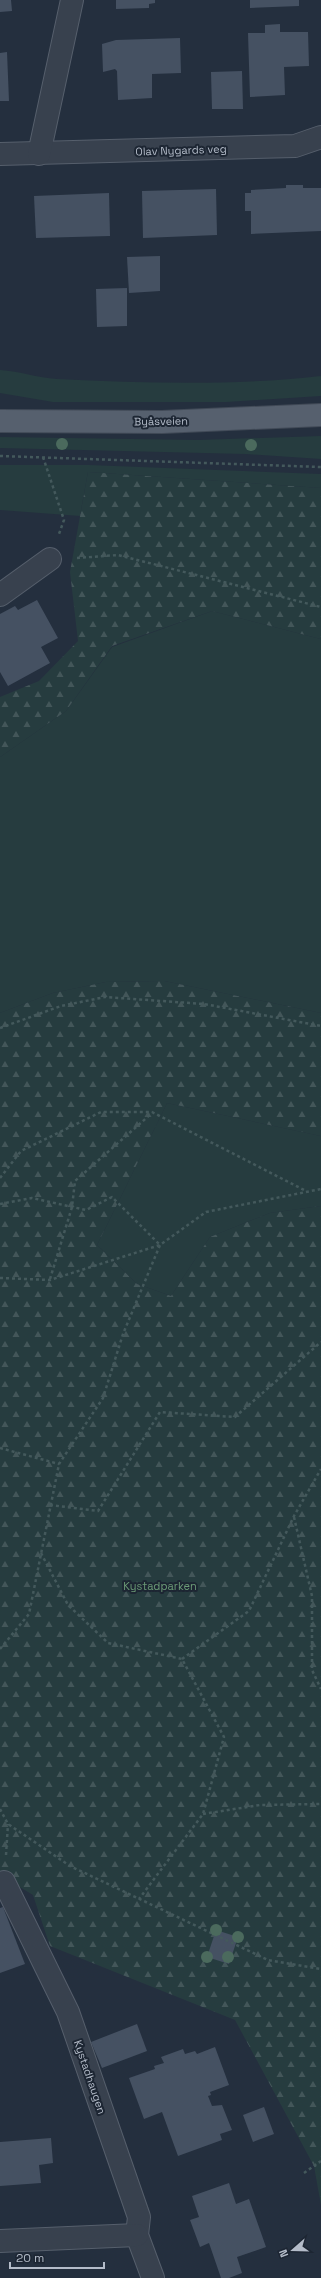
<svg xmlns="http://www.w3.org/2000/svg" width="321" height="2278" font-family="'Space Grotesk',sans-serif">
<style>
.green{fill:#263c3f}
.forest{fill:url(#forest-firs)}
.building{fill:#455162}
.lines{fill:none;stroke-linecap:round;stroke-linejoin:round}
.minor-casing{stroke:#565f6c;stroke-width:24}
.major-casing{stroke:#414a57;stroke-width:24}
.path{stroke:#44595c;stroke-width:2.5;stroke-dasharray:3 3;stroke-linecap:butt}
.minor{stroke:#38414e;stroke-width:22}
.major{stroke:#56606e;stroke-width:22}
.tree{fill:#4b6a5d}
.labels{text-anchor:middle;stroke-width:4;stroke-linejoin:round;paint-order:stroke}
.street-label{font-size:11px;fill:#b4bcc9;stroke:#1d2633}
.park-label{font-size:11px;fill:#6b9a76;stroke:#1d2633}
</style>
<defs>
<pattern id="forest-firs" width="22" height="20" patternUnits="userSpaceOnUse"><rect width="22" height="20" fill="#263c3f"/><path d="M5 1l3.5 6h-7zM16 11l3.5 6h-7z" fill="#435659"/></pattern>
</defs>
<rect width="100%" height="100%" fill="#242f3e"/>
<g class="green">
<path d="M0 370C20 371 37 378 57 379 144 383 234 386 321 376V396L226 402H53L0 393Z"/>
<polygon points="321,436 321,459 245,454 0,448 0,437 198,440"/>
<polygon points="0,465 89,465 321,474 321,488 88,472 80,516 0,510"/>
<polygon points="212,611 321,639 321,1013 164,981 106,982 53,993 0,1013 0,757 66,711 112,647"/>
<polygon points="167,1103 321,1136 321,1206 270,1213 210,1237 171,1296 137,1284 97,1245"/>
</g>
<g class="forest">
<polygon points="88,472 321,488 321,639 212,611 112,646 66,711 0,757 0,697 39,681 78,641 70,572"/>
<polygon points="164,981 321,1013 321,1136 167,1103 97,1245 137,1284 171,1296 210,1237 270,1213 321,1206 321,2205 314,2166 235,2020 50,1946 33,1895 0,1875 0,1013 53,993 106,982"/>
</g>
<g class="building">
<polygon points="0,0 11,0 12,11 0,12"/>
<polygon points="116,0 155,0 155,3 149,4 149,8 116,9"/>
<polygon points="250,0 299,0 299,6 250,8"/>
<polygon points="280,24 280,32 308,32 309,66 284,67 285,95 250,97 248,33 265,33 265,25"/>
<polygon points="180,38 181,73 152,74 152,98 118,100 117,71 115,69 103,72 102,44 116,40"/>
<polygon points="7,52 9,101 0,101 0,53"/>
<polygon points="242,71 243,109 212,109 211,72"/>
<polygon points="286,185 303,185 303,188 321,188 321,231 251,234 251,211 245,211 245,193 251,193 251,190 286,188"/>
<polygon points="216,189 217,235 143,238 142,191"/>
<polygon points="109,193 110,236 36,238 34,196"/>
<polygon points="160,256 160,291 129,293 127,257"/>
<polygon points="127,288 127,326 97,327 96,289"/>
<polygon points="37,600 58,638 41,647 50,663 8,686 0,672 0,614 15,606 18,610"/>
<polygon points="3,1907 25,1964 0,1973 0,1908"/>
<polygon points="216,1930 238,1937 229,1964 207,1957"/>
<polygon points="137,2024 147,2051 102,2068 91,2042"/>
<polygon points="215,2047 229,2085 210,2092 211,2095 208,2096 212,2106 222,2105 232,2130 220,2134 222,2140 178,2156 162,2112 144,2119 129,2078 155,2069 154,2066 164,2063 161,2057 183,2049 185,2054 195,2051 197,2054"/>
<polygon points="264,2107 274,2134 253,2142 243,2115"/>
<polygon points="51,2138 53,2163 39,2165 41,2183 0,2186 0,2142"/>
<polygon points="229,2183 236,2204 249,2199 266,2247 237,2257 242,2273 229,2278 221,2278 209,2243 200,2247 190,2220 199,2217 192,2196"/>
</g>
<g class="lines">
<defs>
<g id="minor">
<polyline points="0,154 295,146 321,137"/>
<polyline points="39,154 72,0"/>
<polyline points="0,595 50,559"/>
<polyline points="4,1882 68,2012 139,2217 137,2235 153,2278"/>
<polyline points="0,2241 137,2235"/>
</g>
<polyline id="major" points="0,421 162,422 321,415"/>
</defs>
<use href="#minor" class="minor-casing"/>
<use href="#major" class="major-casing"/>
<g class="path">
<polyline points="0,456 321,467"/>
<polyline points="43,457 64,520 59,534"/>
<polyline points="77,558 118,555 321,607"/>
<polyline points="0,1028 61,1006 105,997 204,1004 321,1026"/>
<polyline points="0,1178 21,1151 101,1112 152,1112 306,1191"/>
<polyline points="0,1204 32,1198 86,1210 112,1197 160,1245"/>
<polyline points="0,1278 50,1280 160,1245 206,1212 321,1189"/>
<polyline points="50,1279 72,1207 75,1181 152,1113"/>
<polyline points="0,1448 59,1464"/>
<polyline points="50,1505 98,1511 160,1412 235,1417 321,1342"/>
<polyline points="294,1517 312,1596 312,1670 321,1689"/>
<polyline points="41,1553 68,1605 108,1643 182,1659 224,1737 203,1814 139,1899"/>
<polyline points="0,1649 29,1614 59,1464 103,1398 123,1334 160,1245"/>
<polyline points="182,1659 249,1611 294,1516 321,1469"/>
<polyline points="0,1809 8,1824 70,1866 268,1960 321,1969"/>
<polyline points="203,1814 260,1805 321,1804"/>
<polyline points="6,1855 8,1824"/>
<polyline points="304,2173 321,2161"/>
</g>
<use href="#minor" class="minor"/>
<use href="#major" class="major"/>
</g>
<g class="tree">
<circle cx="62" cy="444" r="6"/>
<circle cx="251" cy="445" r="6"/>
<circle cx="216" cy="1930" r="6"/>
<circle cx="238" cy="1937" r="6"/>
<circle cx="207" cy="1957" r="6"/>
<circle cx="228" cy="1957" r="6"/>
</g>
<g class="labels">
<g class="street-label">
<text transform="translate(181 150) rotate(-2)" y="4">Olav Nygards veg</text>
<text transform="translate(161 421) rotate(-1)" y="4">Byåsveien</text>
<text transform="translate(90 2077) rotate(71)" y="4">Kystadhaugen</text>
</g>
<g class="park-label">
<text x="160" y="1590">Kystadparken</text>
</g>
</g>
<g transform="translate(293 2250) rotate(250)" stroke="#1d2633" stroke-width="3" paint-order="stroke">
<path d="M0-3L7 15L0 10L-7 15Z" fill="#b4bcc9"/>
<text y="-6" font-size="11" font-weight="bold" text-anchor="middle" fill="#b4bcc9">N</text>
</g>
<path d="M10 2262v6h94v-6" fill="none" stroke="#b4bcc9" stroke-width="2"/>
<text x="16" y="2262" font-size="12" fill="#b4bcc9" stroke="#1d2633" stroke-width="3" paint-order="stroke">20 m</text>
</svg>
